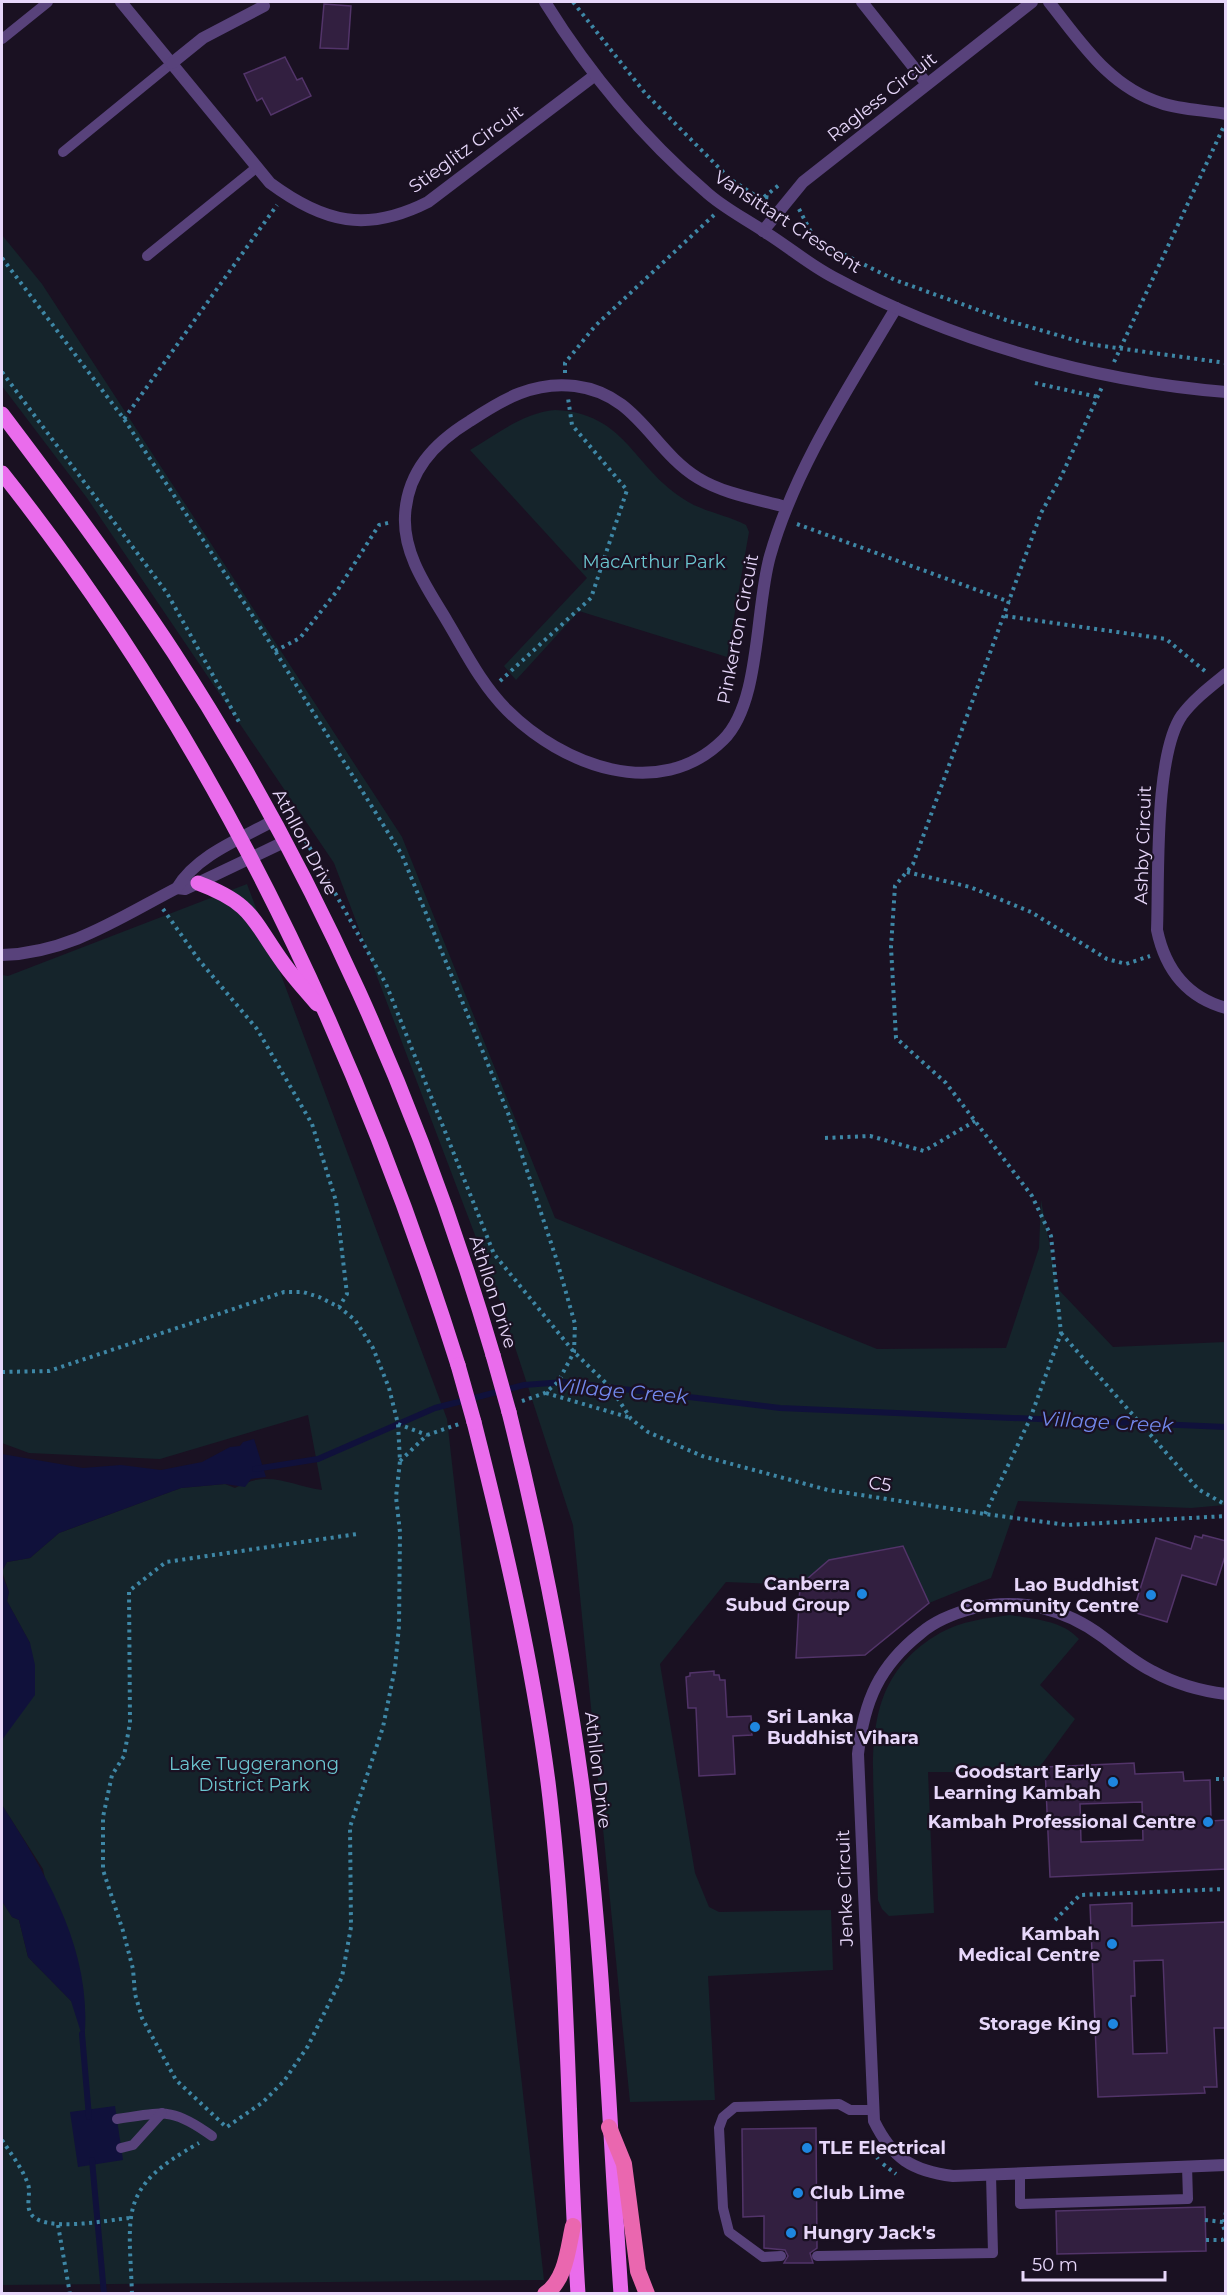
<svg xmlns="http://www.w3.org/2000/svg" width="1227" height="2295" font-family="Montserrat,sans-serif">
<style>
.green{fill:#15242b}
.water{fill:#10113b}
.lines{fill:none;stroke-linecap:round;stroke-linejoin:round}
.stream{stroke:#10113b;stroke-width:6}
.building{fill:#321f40;stroke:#523469;stroke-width:1.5;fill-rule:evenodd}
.path{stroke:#3e87a6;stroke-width:4;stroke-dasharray:3 4.5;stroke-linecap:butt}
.service{stroke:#58427b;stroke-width:10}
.minor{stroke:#58427b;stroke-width:12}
.tertiary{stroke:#58427b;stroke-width:12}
.primary{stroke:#ea6cec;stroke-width:15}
.trunk{stroke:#ea67af;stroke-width:16}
.primary-bridge{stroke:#ea6cec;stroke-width:15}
.poi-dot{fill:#1e86df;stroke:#1a1122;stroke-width:2}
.labels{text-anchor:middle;stroke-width:4.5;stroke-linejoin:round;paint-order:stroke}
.street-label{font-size:18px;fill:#e7d7fa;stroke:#1a1122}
.park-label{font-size:18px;fill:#6cc6d0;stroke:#1a1122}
.poi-label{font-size:18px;font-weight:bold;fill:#e7d7fa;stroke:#1a1122;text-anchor:end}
.water-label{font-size:20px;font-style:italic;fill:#7288ec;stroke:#1a1122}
</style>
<rect width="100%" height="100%" fill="#1a1122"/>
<g class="green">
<polygon points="2,235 42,284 402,837 555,1218 877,1349 1006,1348 1039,1248 1041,1200 1058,1289 1113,1347 1225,1342 1225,1505 1191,1508 1018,1501 991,1578 929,1603 903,1546 829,1560 800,1585 726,1582 660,1664 695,1873 709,1907 719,1912 831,1910 833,1970 708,1976 715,2100 630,2102 573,1525 500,1301 334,863 87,498 2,386"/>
<path d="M555 410C625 413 632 465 682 498 702 512 725 514 746 525L749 532 727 657 579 611 516 680 504 666 587 578 470 450C497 434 523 413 555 410Z"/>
<path d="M247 884 447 1419 544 2280 2 2285V1901L12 1917 19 1920 28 1957 71 2001 43 1869 2 1805V1740L30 1643 7 1601 9 1592 2 1571 7 1562 30 1558 59 1533 181 1488 225 1484 235 1488C268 1469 289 1485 322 1490L308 1415 160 1459 29 1453 2 1443V975L8 976Z"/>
<path d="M1010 1615C1033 1619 1062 1620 1079 1639L1040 1685 1075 1719 1036 1772H928L934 1913 889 1916 882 1909 878 1900C877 1868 875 1836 874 1804 871 1734 871 1673 940 1633 961 1621 987 1618 1010 1615Z"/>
</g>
<g class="water">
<polygon points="254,1439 266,1477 251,1479 245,1487 225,1484 181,1488 59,1533 30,1558 7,1562 2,1571 2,1454 83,1468 121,1465 161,1470 202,1462 230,1447 240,1446 243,1442"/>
<polygon points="2,1575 9,1592 7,1601 30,1643 35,1665 35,1695 2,1740"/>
<path d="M2 1805C48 1877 94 1953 84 2042L71 2001 28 1957 19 1920 12 1917 2 1901Z"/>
<polygon points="115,2106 123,2160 78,2167 70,2112"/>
</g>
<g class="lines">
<g class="stream">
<polyline points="255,1469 318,1459 435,1408 524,1385 564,1382 780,1408 1226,1427"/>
<polyline points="82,2034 89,2117"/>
<polyline points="92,2160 104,2294"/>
</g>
</g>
<g class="building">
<polygon points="324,4 351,6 348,49 320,48"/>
<polygon points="285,57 297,80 302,78 311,96 271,115 262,98 257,101 244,74"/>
<polygon points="1203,1535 1226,1541 1226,1553 1216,1585 1182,1575 1167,1622 1133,1612 1156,1538 1191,1549 1195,1536 1202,1538"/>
<polygon points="903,1546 929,1603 865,1655 796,1658 800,1585 829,1560"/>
<polygon points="714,1671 714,1675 719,1675 720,1680 725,1680 727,1717 751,1716 752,1735 733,1736 735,1774 699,1776 696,1708 688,1708 686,1677 690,1676 690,1673"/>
<path d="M1134 1763 1135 1774 1183 1772 1184 1781 1210 1780 1211 1821 1226 1820V1869L1050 1877 1045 1767ZM1142 1802 1143 1840 1081 1842 1080 1804Z"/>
<path d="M1132 1903V1926L1226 1922V2028H1214L1217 2087H1204L1205 2093 1098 2097 1090 1905ZM1163 1960 1167 2053 1133 2054 1131 1996H1135L1134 1961Z"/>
<polygon points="816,2128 817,2248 810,2253 813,2263 784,2263 788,2256 785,2250 764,2248 764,2216 743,2217 742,2129"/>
<polygon points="1205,2207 1206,2251 1057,2254 1056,2211"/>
</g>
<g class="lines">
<g class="path">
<polyline points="573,2 645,93 730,179 756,196 772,198"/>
<polyline points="764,197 779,185"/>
<polyline points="799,209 815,240 895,280 1006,320 1088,344 1226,363"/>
<polyline points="2,258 124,419 262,630 402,855 508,1113 557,1261 575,1324 574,1352 558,1382 545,1393 522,1401"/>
<polyline points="1114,362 1224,126"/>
<polyline points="2,372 167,593 239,722"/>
<polyline points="565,373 565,363 595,326 714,215"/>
<polyline points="1035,383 1098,397"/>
<polyline points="124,419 277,205"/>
<polyline points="797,524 1010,602"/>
<polyline points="1005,616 1166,639 1206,672"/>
<polyline points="275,651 300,638 337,591 379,525 392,522"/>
<polyline points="500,681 591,598 627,490 572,425 568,398"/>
<polyline points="302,834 386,984 494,1254 574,1352 611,1388 631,1419 648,1432 702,1456 828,1490 985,1514 1067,1525 1226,1516"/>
<polyline points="907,872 970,887 1031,912 1107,959 1126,964 1150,956"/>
<polyline points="163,909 199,960 257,1029 312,1124 336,1201 347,1294 339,1307"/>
<polyline points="825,1138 870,1136 924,1151 975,1121"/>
<polyline points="1061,1333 1198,1489 1226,1505"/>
<polyline points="2,1372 49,1371 284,1292 303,1292 319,1297 339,1307 355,1320 373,1348 389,1388 398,1424 400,1461 396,1497 400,1532 399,1626 395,1668 383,1727 350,1827 351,1927 342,1977 308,2046 284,2081 263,2102 224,2129"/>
<polyline points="546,1393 631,1418"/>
<polyline points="398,1424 427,1435"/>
<polyline points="400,1461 427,1435 459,1424"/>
<polyline points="985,1514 1030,1419 1061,1333 1051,1236 1032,1196 946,1083 896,1038 891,947 895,886 913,864 1041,513 1061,477 1102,387"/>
<polyline points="1216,1779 1226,1779"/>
<polyline points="1055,1920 1080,1895 1226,1889"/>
<polyline points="224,2125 176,2080 142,2018 135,1994 133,1969 123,1931 103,1870 103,1817 112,1775 124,1756 130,1723 129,1591 166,1562 357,1534"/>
<path d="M2 2140C11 2154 22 2168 28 2184 31 2193 26 2204 30 2212 39 2234 109 2220 129 2218"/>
<polyline points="869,2145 878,2159"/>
<polyline points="883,2164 896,2174"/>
<polyline points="1226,2212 1223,2226 1226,2233"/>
<polyline points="1205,2220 1223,2222"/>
<polyline points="58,2225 70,2294"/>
<polyline points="1206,2240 1222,2240 1226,2238"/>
<path d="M132 2294C129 2211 118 2188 199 2143"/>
</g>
<g class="service">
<polyline points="2,39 48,2"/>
<polyline points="63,152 172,63"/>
<polyline points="147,256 256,168"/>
<path d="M117 2119C164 2112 172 2107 212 2136"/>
<polyline points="121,2148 133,2145 162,2113"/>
<polyline points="1020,2173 1020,2204 1188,2199 1187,2166"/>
<polyline points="781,2256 763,2257 729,2232 723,2208 719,2128 723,2117 735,2107 839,2104 850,2110 873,2110"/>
<polyline points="817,2256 993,2253 991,2175"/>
</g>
<g class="minor">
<path d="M121 2 270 183C324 223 367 233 428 202L594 76"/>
<polyline points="862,2 927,84"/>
<path d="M1049 2C1081 42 1109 87 1161 103 1181 110 1205 110 1226 114"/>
<polyline points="172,63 203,38 264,6"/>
<polyline points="763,231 803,182 1032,2"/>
<path d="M786 507C757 499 724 494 698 478 651 449 638 394 575 386 534 381 503 399 470 421 434 443 407 472 405 516 403 555 428 589 447 621 465 651 481 684 507 710 562 765 659 803 723 740 761 703 755 608 770 556 795 468 849 387 896 308"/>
<path d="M1226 674C1210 687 1194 699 1182 715 1154 755 1159 878 1157 930 1165 968 1186 997 1226 1008"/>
<polyline points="177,888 185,889 198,883 284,842"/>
<path d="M2 955C69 953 119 918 177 888 197 855 240 839 273 821"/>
<path d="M1226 1694C1201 1691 1174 1683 1152 1671 1134 1662 1119 1649 1103 1637 1066 1609 1020 1597 974 1608 955 1613 936 1620 921 1633 879 1666 864 1701 858 1754L874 2121C892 2158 912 2171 953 2176L1226 2165"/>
</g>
<path class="tertiary" d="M545 2C589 73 641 136 705 191 723 208 748 220 768 234 790 248 810 265 833 277 952 341 1090 381 1226 392"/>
<g class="primary">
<path d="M2 414C61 492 120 571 174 653 314 868 421 1109 493 1355"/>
<path d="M2 473C213 738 357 1043 458 1365"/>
<path d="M198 883C254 904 252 920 284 964 294 978 306 991 317 1004"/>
<path d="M509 1412C540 1536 565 1660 582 1786 604 1954 609 2125 621 2294"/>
<path d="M474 1422C504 1540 532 1660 548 1782 569 1951 567 2123 578 2294"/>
</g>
<g class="trunk">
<polyline points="609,2127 624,2164 638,2271 647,2294"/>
<path d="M545 2294C566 2280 568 2248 573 2226"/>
</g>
<g class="primary-bridge">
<polyline points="493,1355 509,1412"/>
<polyline points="458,1365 474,1422"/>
</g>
</g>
<g class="poi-dot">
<circle cx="862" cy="1594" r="6"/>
<circle cx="1151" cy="1595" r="6"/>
<circle cx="755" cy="1727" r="6"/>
<circle cx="1113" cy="1782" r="6"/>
<circle cx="1208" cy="1822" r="6"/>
<circle cx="1112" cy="1944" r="6"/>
<circle cx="1113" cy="2024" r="6"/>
<circle cx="807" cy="2148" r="6"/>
<circle cx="798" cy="2193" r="6"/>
<circle cx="791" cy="2233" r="6"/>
</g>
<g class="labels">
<g class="street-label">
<text transform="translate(882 97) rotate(-38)" y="6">Ragless Circuit</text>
<text transform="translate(466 149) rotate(-36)" y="6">Stieglitz Circuit</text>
<text transform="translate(788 222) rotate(33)" y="6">Vansittart Crescent</text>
<text transform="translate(738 629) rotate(-79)" y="6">Pinkerton Circuit</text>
<text transform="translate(305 842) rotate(62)" y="6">Athllon Drive</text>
<text transform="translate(1143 845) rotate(-88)" y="6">Ashby Circuit</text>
<text transform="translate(493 1292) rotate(72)" y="6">Athllon Drive</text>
<text transform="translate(880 1484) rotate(9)" y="6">C5</text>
<text transform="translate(598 1770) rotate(83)" y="6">Athllon Drive</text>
<text transform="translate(845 1888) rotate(-92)" y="6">Jenke Circuit</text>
</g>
<g class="park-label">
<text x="654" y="568">MacArthur Park</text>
<text x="254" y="1770">Lake Tuggeranong<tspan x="254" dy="21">District Park</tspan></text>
</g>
<g class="poi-label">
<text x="850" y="1590">Canberra<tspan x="850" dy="21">Subud Group</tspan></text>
<text x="1139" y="1591">Lao Buddhist<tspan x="1139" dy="21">Community Centre</tspan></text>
<text x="767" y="1723" text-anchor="start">Sri Lanka<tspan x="767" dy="21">Buddhist Vihara</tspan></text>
<text x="1101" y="1778">Goodstart Early<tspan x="1101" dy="21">Learning Kambah</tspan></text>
<text x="1196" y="1828">Kambah Professional Centre</text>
<text x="1100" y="1940">Kambah<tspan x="1100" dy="21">Medical Centre</tspan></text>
<text x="1101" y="2030">Storage King</text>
<text x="819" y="2154" text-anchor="start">TLE Electrical</text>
<text x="810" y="2199" text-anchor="start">Club Lime</text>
<text x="803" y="2239" text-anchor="start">Hungry Jack's</text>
</g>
<g class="water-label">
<text transform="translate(622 1391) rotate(5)" y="7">Village Creek</text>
<text transform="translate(1107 1422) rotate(3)" y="7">Village Creek</text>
</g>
</g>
<rect width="1227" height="2295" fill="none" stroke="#e7d7fa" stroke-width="6"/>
<path d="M1023 2271v9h142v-9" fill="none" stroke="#e7d7fa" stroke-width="3"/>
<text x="1032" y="2271" font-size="18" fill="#e7d7fa" stroke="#1a1122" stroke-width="4.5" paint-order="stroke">50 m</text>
</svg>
